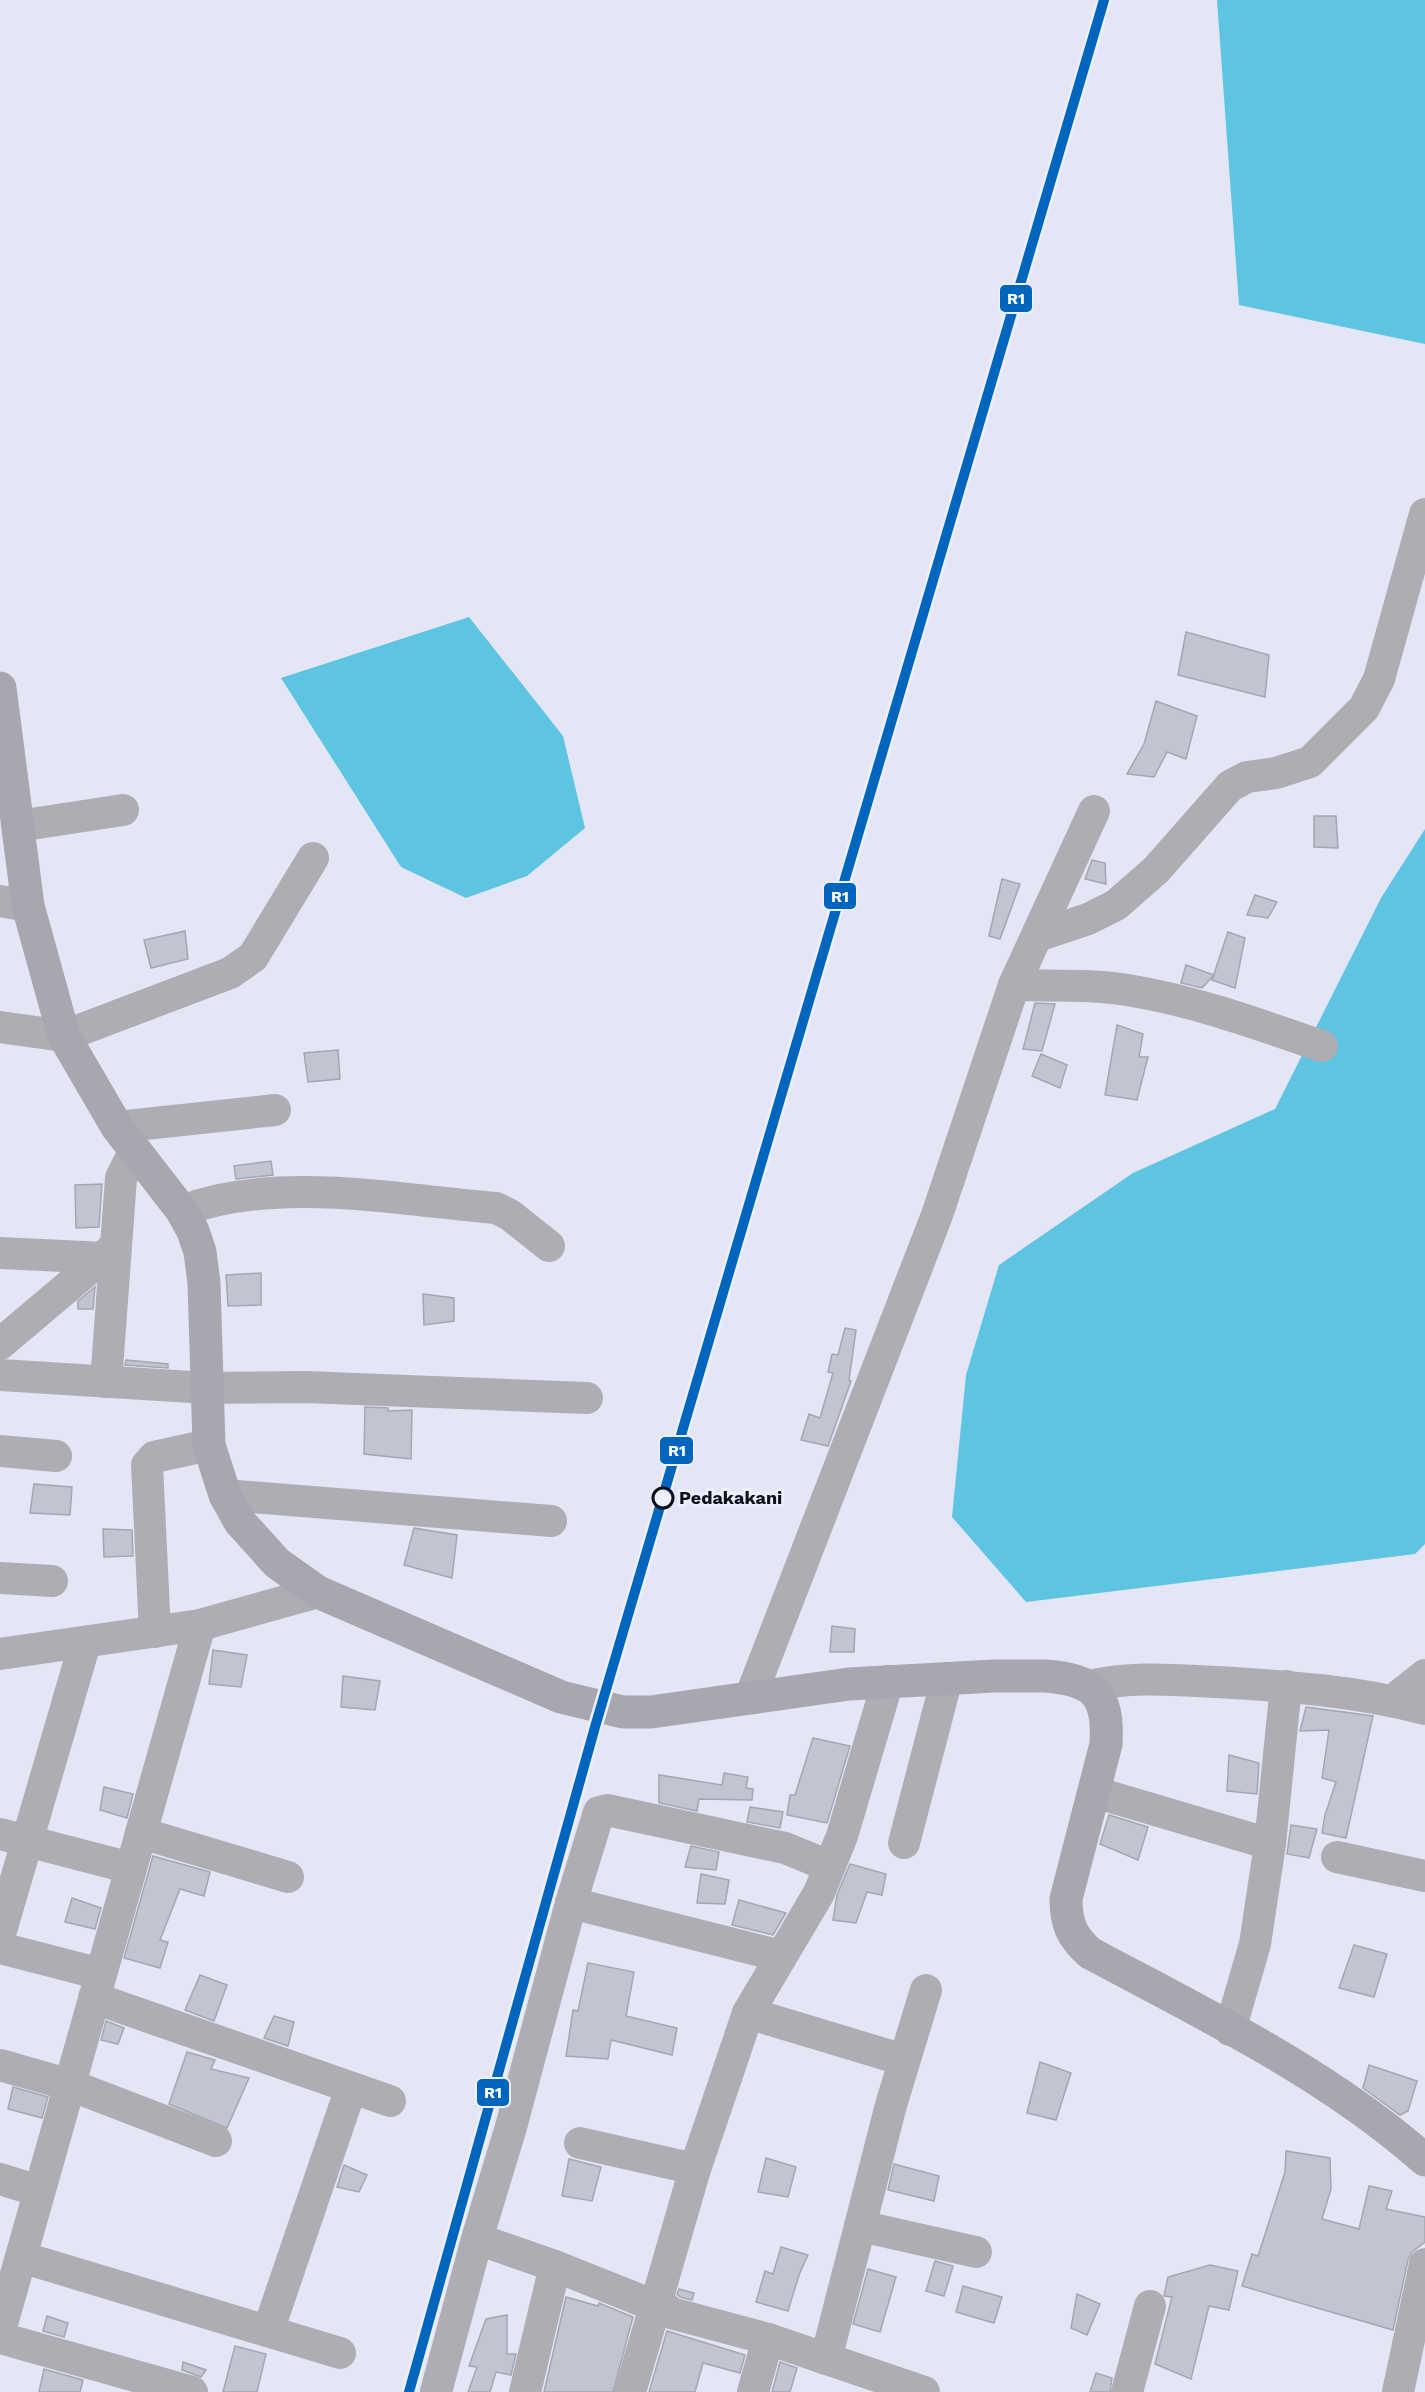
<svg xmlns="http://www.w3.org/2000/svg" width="1425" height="2392" font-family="'Work Sans',sans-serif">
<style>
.water{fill:#5dc4e2}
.building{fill:#c0c5d1;stroke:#a2a7b2;stroke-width:1.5}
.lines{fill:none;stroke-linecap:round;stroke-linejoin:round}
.minor{stroke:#aeadb3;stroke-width:32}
.major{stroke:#a8a6af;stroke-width:33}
.rail-1-casing{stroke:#edeffd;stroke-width:15}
.rail-1{stroke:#0065bd;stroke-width:10}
.stop-dot{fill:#edeffd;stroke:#0f101b;stroke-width:3}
.labels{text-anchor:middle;stroke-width:6;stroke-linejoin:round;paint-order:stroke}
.stop-label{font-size:18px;font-weight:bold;fill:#0f101b;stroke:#edeffd;text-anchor:start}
.line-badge{stroke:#edeffd;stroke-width:2}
.badge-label{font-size:16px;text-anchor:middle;font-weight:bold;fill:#fff}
</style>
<rect width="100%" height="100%" fill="#e4e6f5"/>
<g class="water">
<polygon points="1217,0 1425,0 1425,344 1239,305"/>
<polygon points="469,617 563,736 585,828 527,876 466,898 401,867 281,678"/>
<polygon points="1425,829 1425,1544 1415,1554 1026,1602 952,1517 966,1375 999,1265 1133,1173 1275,1109 1381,898"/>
</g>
<g class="building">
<polygon points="1186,632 1269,655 1265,697 1178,675"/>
<polygon points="1156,701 1197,716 1186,759 1167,752 1154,777 1127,774 1144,744"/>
<polygon points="1314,816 1336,816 1338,848 1314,847"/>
<polygon points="1092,860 1105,863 1106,884 1085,879"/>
<polygon points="1002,879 1020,884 1000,939 989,936"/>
<polygon points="1255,895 1277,902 1268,918 1247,915"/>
<polygon points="185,931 188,959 151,968 144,940"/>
<polygon points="1228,932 1245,938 1235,988 1212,980"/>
<polygon points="1186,965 1214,975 1202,988 1181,983"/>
<polygon points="1035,1003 1055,1004 1042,1051 1023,1049"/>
<polygon points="1117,1025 1143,1034 1139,1057 1148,1057 1137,1100 1105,1095"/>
<polygon points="338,1050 340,1079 308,1082 304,1053"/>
<polygon points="1041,1054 1067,1065 1060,1088 1032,1076"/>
<polygon points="271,1161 273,1175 236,1179 234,1166"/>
<polygon points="102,1184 99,1227 76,1228 75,1185"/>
<polygon points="261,1273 261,1305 228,1306 226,1275"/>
<polygon points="95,1287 93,1309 78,1309 78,1301"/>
<polygon points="423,1294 454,1298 454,1321 424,1325"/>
<polygon points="845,1328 856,1330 849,1380 851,1381 828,1446 801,1440 809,1414 820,1418 833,1373 828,1372 832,1354 838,1355"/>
<polygon points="126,1360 168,1364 168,1368 125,1365"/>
<polygon points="365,1407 388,1408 388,1411 412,1410 411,1459 364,1454"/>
<polygon points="34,1484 72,1487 70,1515 30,1513"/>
<polygon points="414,1528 457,1535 452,1578 404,1565"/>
<polygon points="103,1529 132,1530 133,1556 104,1557"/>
<polygon points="832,1626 855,1629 854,1652 830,1652"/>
<polygon points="213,1650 247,1655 241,1687 209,1684"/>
<polygon points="343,1676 380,1681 375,1710 341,1707"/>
<polygon points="1306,1707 1373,1716 1346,1838 1322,1833 1325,1815 1336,1782 1322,1778 1329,1730 1300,1731"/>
<polygon points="813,1738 850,1746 827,1823 787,1815 790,1795 795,1795"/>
<polygon points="1229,1755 1259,1763 1257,1794 1227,1791"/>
<polygon points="724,1773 748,1777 746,1788 753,1789 752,1800 699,1799 697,1811 659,1803 659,1775 722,1785"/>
<polygon points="104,1787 133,1794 127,1818 100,1810"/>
<polygon points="750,1807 783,1812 780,1828 747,1822"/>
<polygon points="1109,1815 1148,1827 1138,1860 1100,1844"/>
<polygon points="1291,1825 1317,1829 1309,1858 1287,1854"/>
<polygon points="691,1846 719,1852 716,1870 685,1867"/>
<polygon points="153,1856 210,1872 204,1896 180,1889 160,1940 168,1942 160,1968 124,1958"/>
<polygon points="850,1864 886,1874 882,1895 867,1892 856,1923 833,1920 837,1895"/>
<polygon points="701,1874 729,1880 725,1904 697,1903"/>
<polygon points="72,1898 101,1908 95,1929 65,1922"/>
<polygon points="739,1900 786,1913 773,1935 732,1925"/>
<polygon points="1354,1945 1387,1954 1374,1997 1339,1988"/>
<polygon points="588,1963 634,1972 626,2016 677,2028 672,2055 611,2040 608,2059 566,2056 573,2010 578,2011"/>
<polygon points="200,1975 227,1985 214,2021 185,2010"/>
<polygon points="274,2016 294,2022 288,2046 264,2038"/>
<polygon points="106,2021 124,2028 118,2044 101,2040"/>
<polygon points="187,2052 215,2060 211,2069 249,2078 227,2128 169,2104"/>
<polygon points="1040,2062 1071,2073 1056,2120 1027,2113"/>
<polygon points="1369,2065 1417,2081 1408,2111 1400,2115 1363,2088"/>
<polygon points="13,2087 48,2097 42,2118 8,2109"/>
<polygon points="1286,2151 1330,2158 1331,2189 1322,2219 1359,2229 1369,2186 1392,2191 1386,2209 1425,2217 1425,2242 1412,2252 1408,2260 1393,2330 1242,2286 1252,2254 1258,2256 1285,2172"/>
<polygon points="766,2158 796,2167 788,2197 758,2192"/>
<polygon points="569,2159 601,2167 592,2201 562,2196"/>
<polygon points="894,2164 939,2176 934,2201 888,2190"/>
<polygon points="344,2165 367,2175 359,2192 337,2187"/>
<polygon points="781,2247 808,2255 799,2275 788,2311 756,2302 765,2271 773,2274"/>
<polygon points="935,2261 953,2266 944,2296 926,2291"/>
<polygon points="1210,2265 1238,2271 1229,2310 1209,2306 1191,2379 1155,2364 1172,2297 1164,2296 1168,2277"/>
<polygon points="868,2269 896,2277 880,2332 853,2324"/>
<polygon points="963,2286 1002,2297 994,2323 956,2312"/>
<polygon points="679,2289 694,2293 692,2300 680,2297 677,2294"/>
<polygon points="1077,2294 1100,2304 1087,2335 1071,2328"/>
<polygon points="566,2297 598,2306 599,2303 633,2317 613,2392 544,2392"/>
<polygon points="507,2315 507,2354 516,2354 511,2375 496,2372 490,2392 468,2392 477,2367 469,2366 486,2319"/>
<polygon points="47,2316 68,2323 64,2337 43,2331"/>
<polygon points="667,2331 745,2355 740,2373 703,2363 695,2392 649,2392"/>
<polygon points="235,2346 266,2354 257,2392 223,2392"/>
<polygon points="183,2362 206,2370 201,2377 182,2370"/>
<polygon points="780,2362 797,2368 790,2392 772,2392"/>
<polygon points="44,2369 83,2380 80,2392 39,2392"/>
<polygon points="1096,2373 1112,2378 1110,2392 1090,2392"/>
</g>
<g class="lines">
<g class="minor">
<polyline points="18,826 123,810"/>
<polyline points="0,901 28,906"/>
<polyline points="1037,936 1088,919 1116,905 1156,870 1230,786 1247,777 1276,773 1310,762 1364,708 1379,679 1425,514"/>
<path d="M1014 985C1053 986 1095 984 1133 991 1198 1002 1260 1025 1322 1046"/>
<polyline points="0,1027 64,1036 230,973 253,957 313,858"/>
<polyline points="117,1127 275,1110"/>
<path d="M182 1211C274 1175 398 1200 496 1208L510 1215 549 1246"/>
<polyline points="0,1253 105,1258"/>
<polyline points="0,1344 116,1246"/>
<polyline points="0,1375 207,1388 305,1387 587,1398"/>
<polyline points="106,1382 121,1178 135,1150"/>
<polyline points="0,1451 56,1456"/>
<polyline points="225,1495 551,1521"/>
<polyline points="0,1578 52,1581"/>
<polyline points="155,1632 147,1465 154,1457 209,1445"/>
<polyline points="0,1654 200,1625 318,1592"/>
<polyline points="888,1681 842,1836 819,1893 748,2013 695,2169 657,2300 671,2313 768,2339 924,2392"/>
<path d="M1090 1686C1132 1676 1174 1680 1217 1682 1287 1686 1357 1691 1425 1709"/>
<polyline points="750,1698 937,1215 1014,985 1094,811"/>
<polyline points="1392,1701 1425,1675"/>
<polyline points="1094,1792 1270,1844"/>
<polyline points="141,1833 288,1877"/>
<polyline points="0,1834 131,1868"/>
<polyline points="904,1843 947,1678"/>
<polyline points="1337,1857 1425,1876"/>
<polyline points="571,1903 781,1956"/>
<polyline points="0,1934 85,1643"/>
<polyline points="0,1948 101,1974"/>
<polyline points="94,1998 390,2101"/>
<polyline points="748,2013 904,2060"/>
<polyline points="1230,2030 1255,1944 1270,1844 1286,1686"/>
<polyline points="0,2065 70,2085 216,2141"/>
<polyline points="580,2143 695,2169"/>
<polyline points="0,2179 39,2191"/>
<polyline points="860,2226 976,2252"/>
<polyline points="477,2239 555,2266 655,2306"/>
<polyline points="21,2257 340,2353"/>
<polyline points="0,2331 200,1625"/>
<polyline points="268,2331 351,2088"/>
<polyline points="0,2338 192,2392"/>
<polyline points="826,2359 891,2105 926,1990"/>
<polyline points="436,2392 477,2239 511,2127 571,1903 599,1812 607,1810 785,1848 829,1866"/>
<polyline points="525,2392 555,2266"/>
<polyline points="630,2392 657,2300"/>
<polyline points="753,2392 768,2339"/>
<polyline points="1127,2392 1150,2306"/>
<polyline points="1398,2392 1425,2264"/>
</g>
<path class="major" d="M0 688 28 906 64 1036 117 1127 182 1211 193 1231 200 1252 204 1283 209 1445 225 1495 240 1522 277 1563 318 1592 561 1697 623 1712H651L849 1684 994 1676H1046C1094 1680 1109 1694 1106 1744L1066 1899C1066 1924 1072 1937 1090 1953 1204 2014 1328 2074 1425 2160"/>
<defs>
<polyline id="rail-1" points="409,2392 595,1727 1104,0"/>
</defs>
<use href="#rail-1" class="rail-1-casing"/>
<use href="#rail-1" class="rail-1"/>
</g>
<circle class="stop-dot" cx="663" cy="1498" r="10"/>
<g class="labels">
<g class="stop-label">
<text x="679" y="1504">Pedakakani</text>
</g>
</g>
<g class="line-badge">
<rect x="999" y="284" width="34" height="29" rx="6" fill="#0065bd"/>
<rect x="823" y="882" width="34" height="28" rx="6" fill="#0065bd"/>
<rect x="659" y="1436" width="35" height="29" rx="6" fill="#0065bd"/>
<rect x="476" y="2078" width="34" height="29" rx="6" fill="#0065bd"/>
</g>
<g class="badge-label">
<text x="1016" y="304">R1</text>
<text x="840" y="902">R1</text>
<text x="677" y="1456">R1</text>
<text x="493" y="2098">R1</text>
</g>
</svg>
